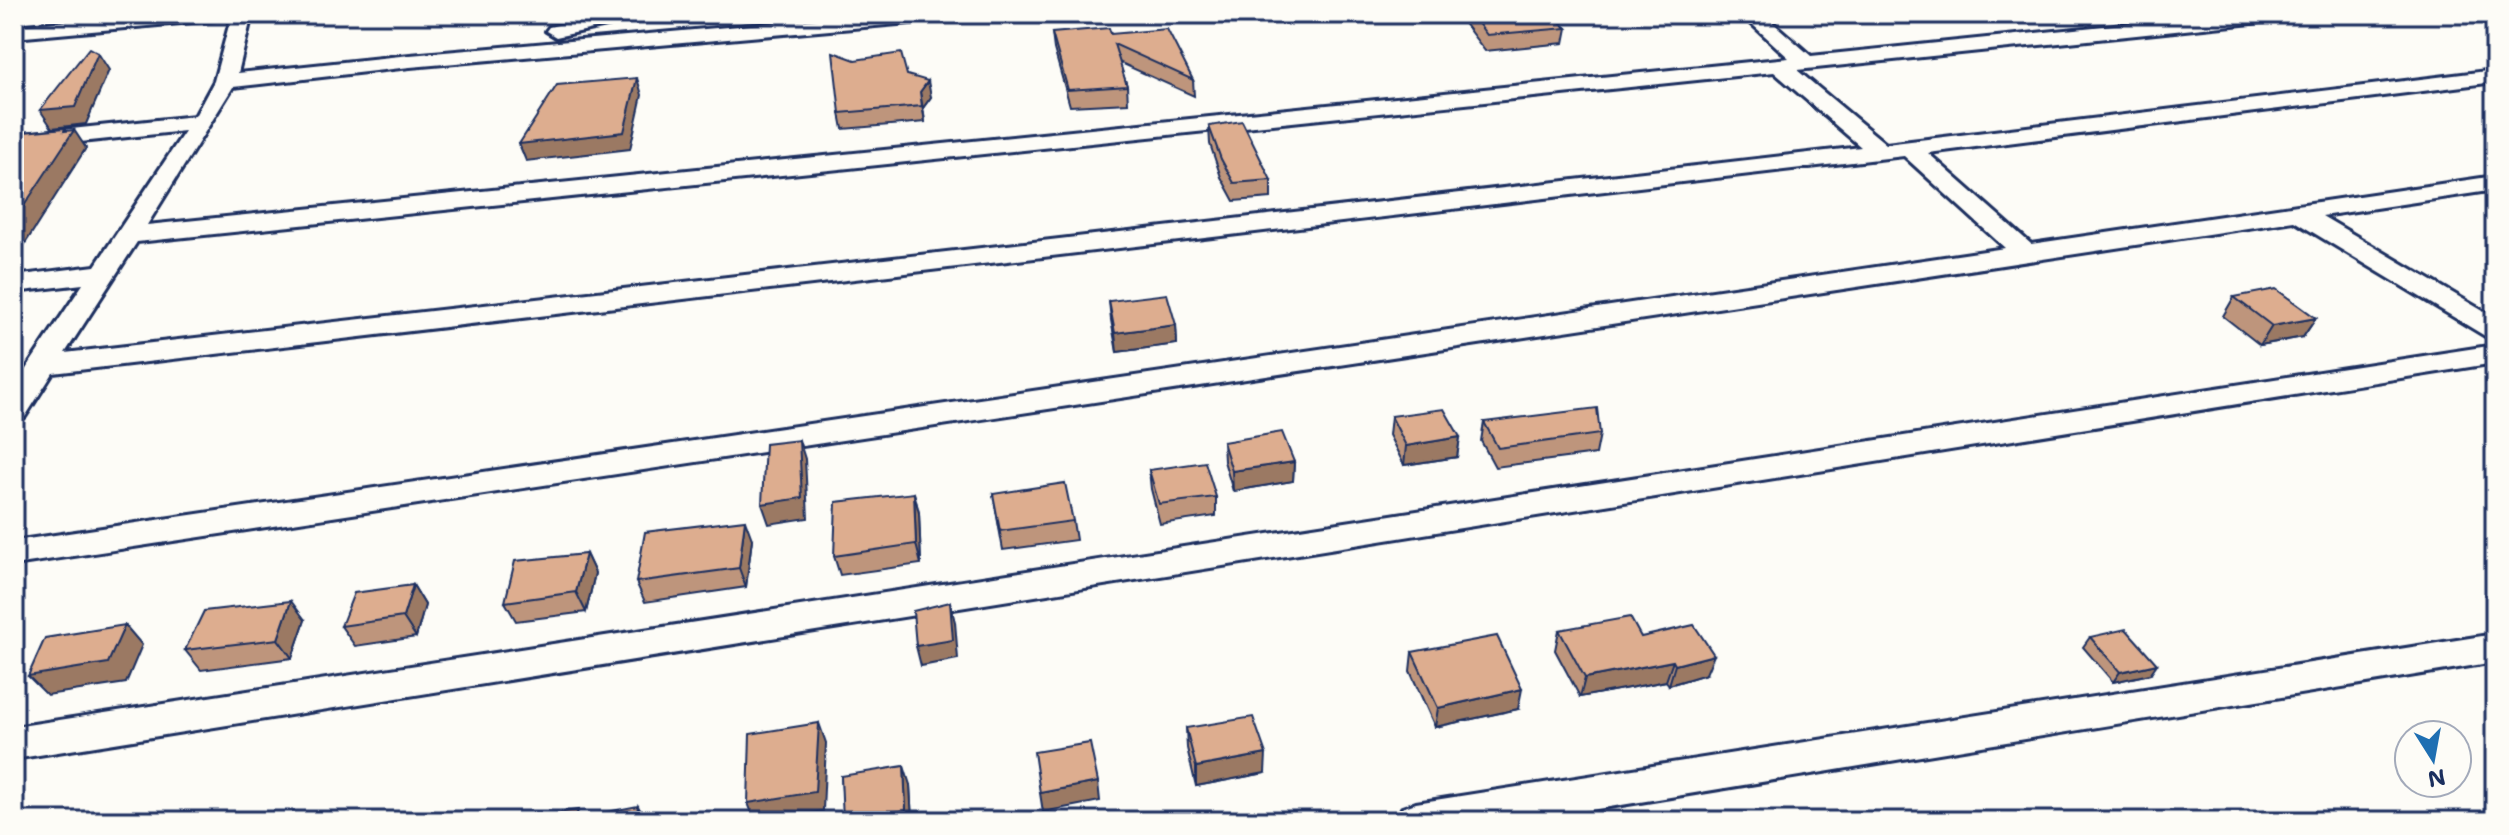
<svg xmlns="http://www.w3.org/2000/svg" width="2509" height="835" font-family="'Shantell Sans',sans-serif">
<style>
.lines{fill:none;stroke-linecap:round;stroke-linejoin:round}
.minor-casing{stroke:#1b2f5e;stroke-width:6}
.minor{fill:#fdfcf7;fill-rule:evenodd}
.wall{fill:#be957b;stroke:#1b2f5e;stroke-width:2}
.shaded-wall{fill:#9b7964;stroke:#1b2f5e;stroke-width:2}
.building{fill:#ddad8f;stroke:#1b2f5e;stroke-width:2}
</style>
<rect width="100%" height="100%" fill="#fdfcf7"/>
<filter id="ink" filterUnits="userSpaceOnUse"><feTurbulence type="fractalNoise" baseFrequency=".0125" numOctaves="2"/><feDisplacementMap in="SourceGraphic" scale="16" xChannelSelector="R" yChannelSelector="G"/><feConvolveMatrix kernelMatrix="1 2 1 2 8 2 1 2 1" color-interpolation-filters="sRGB"/></filter>
<g filter="url(#ink)">
<g class="lines">
<defs>
<g id="minor">
<polygon points="146,14 224,14 214,20 14,38 14,26"/>
<path d="M232 14H252L238 73 410 55 875 14H954L944 20 410 67 233 87 147 225 1789 58 1741 14H1763L1811 56 2222 14H2291L2281 20 1797 70 1886 144 2495 70V82L1928 153 2031 244 2495 176V190L2322 216 2495 318V339L2485 336 2294 221 14 565V541L2005 248 1904 156 53 373 25 417 14 420V387L83 284 14 292V276L95 266 185 131 14 149V135L195 116 214 81ZM1774 72 1861 147 65 353 137 242Z"/>
<polygon points="607,14 646,14 643,18 556,37 546,31 549,27"/>
<polygon points="2495,345 2495,363 14,759 14,727"/>
<polygon points="2495,634 2495,662 1524,821 1396,821 1402,808 1416,803"/>
</g>
</defs>
<use href="#minor" class="minor-casing"/>
<use href="#minor" class="minor"/>
</g>
<g class="wall">
<polygon points="1457,14 1550,14 1567,28 1564,43 1485,51"/>
<polygon points="1052,33 1111,34 1193,80 1194,96 1119,62 1127,86 1128,103 1070,106 1054,49"/>
<polygon points="855,60 907,75 931,97 923,108 925,122 843,129 840,113"/>
<polygon points="1209,126 1271,180 1271,198 1234,201 1221,177 1210,144"/>
<polygon points="2234,297 2316,318 2303,337 2260,345 2223,316"/>
<polygon points="1109,301 1176,325 1177,344 1117,352 1111,320"/>
<polygon points="1391,416 1460,437 1457,457 1404,465 1389,435"/>
<polygon points="1484,422 1600,434 1596,454 1495,467 1481,441"/>
<polygon points="1223,442 1294,462 1293,481 1233,491 1224,461"/>
<polygon points="1149,470 1216,497 1216,516 1160,524 1151,489"/>
<polygon points="914,493 919,513 921,564 840,575 834,556"/>
<polygon points="993,494 1073,521 1076,540 1003,550"/>
<polygon points="752,539 746,587 645,602 636,582"/>
<polygon points="586,554 595,573 586,612 516,621 505,602"/>
<polygon points="413,585 425,605 416,637 355,646 341,626"/>
<polygon points="305,620 292,658 201,670 185,650"/>
<polygon points="1559,630 1641,637 1706,674 1669,685 1666,681 1580,697 1555,650"/>
<polygon points="2090,637 2150,674 2113,682 2083,647"/>
<polygon points="1412,652 1518,709 1435,727 1410,671"/>
<polygon points="1186,728 1265,773 1196,786 1187,748"/>
<polygon points="841,776 910,785 912,821 844,821"/>
</g>
<g class="shaded-wall">
<polygon points="98,53 109,70 86,124 52,128 40,110"/>
<polygon points="637,78 642,95 630,149 526,161 519,144"/>
<polygon points="928,81 931,97 923,108 925,122 920,92"/>
<polygon points="65,128 70,135 74,130 86,148 14,261 14,221"/>
<polygon points="2316,318 2303,337 2260,345 2272,326"/>
<polygon points="1176,325 1177,344 1117,352 1115,333"/>
<polygon points="1460,437 1457,457 1404,465 1406,446"/>
<polygon points="799,440 805,459 808,518 769,524 762,504"/>
<polygon points="1294,462 1293,481 1233,491 1232,471"/>
<polygon points="914,493 919,513 921,564 916,544"/>
<polygon points="745,520 752,539 746,587 739,568"/>
<polygon points="586,554 595,573 586,612 576,592"/>
<polygon points="413,585 425,605 416,637 403,617"/>
<polygon points="291,601 305,620 292,658 278,639"/>
<polygon points="950,602 955,622 958,659 921,666 916,646"/>
<polygon points="125,625 142,645 126,683 47,695 28,676"/>
<polygon points="1714,655 1706,674 1669,685 1675,665"/>
<polygon points="1673,661 1666,681 1580,697 1585,678"/>
<polygon points="2157,664 2150,674 2113,682 2120,672"/>
<polygon points="1522,689 1518,709 1435,727 1438,708"/>
<polygon points="819,723 826,743 823,811 764,821 755,821 748,803"/>
<polygon points="1266,754 1265,773 1196,786 1196,767"/>
<polygon points="904,766 910,785 912,821 909,821 906,810"/>
<polygon points="1098,782 1100,801 1043,812 1040,793"/>
<polygon points="638,806 646,821 636,821"/>
</g>
<g class="building">
<polygon points="1471,14 1550,14 1567,28 1487,35"/>
<polygon points="1109,28 1111,34 1167,29 1193,80 1114,44 1127,86 1068,90 1052,33"/>
<polygon points="89,48 98,53 75,107 40,110"/>
<polygon points="833,52 855,60 901,53 907,75 928,81 920,92 922,106 840,113"/>
<polygon points="637,78 624,132 519,144 557,85"/>
<polygon points="1242,121 1271,180 1234,183 1221,159 1209,126"/>
<polygon points="65,128 64,131 74,130 14,221 14,145 24,132"/>
<polygon points="2276,289 2316,318 2272,326 2234,297"/>
<polygon points="1167,294 1176,325 1115,333 1109,301"/>
<polygon points="1597,408 1600,434 1498,448 1484,422"/>
<polygon points="1444,409 1460,437 1406,446 1391,416"/>
<polygon points="1282,432 1294,462 1232,471 1223,442"/>
<polygon points="799,440 802,498 762,504 765,444"/>
<polygon points="1205,462 1216,497 1159,504 1149,470"/>
<polygon points="1065,483 1073,521 1000,531 993,494"/>
<polygon points="914,493 916,544 834,556 836,502"/>
<polygon points="745,520 739,568 636,582 645,532"/>
<polygon points="586,554 576,592 505,602 515,561"/>
<polygon points="413,585 403,617 341,626 354,593"/>
<polygon points="291,601 278,639 185,650 204,611"/>
<polygon points="950,602 953,640 916,646 913,611"/>
<polygon points="1630,617 1641,637 1694,625 1714,655 1675,665 1673,661 1585,678 1559,630"/>
<polygon points="125,625 108,663 28,676 45,638"/>
<polygon points="2126,629 2157,664 2120,672 2090,637"/>
<polygon points="1497,636 1522,689 1438,708 1412,652"/>
<polygon points="1253,717 1266,754 1196,767 1186,728"/>
<polygon points="819,723 815,792 748,803 750,734"/>
<polygon points="1090,743 1098,782 1040,793 1034,752"/>
<polygon points="904,766 906,810 843,820 841,776"/>
<polygon points="638,806 636,821 497,821 578,810 576,818"/>
</g>
</g>
<rect width="2509" height="835" fill="none" stroke="#fdfcf7" stroke-width="48"/>
<rect x="24" y="24" width="2461" height="787" fill="none" stroke="#1b2f5e" stroke-width="3" filter="url(#ink)"/>
<g transform="translate(2433 759) rotate(169)"><circle r="38" fill="#fdfcf7" stroke="#a3aaba" stroke-width="2"/>
<path d="M0-6L14 30L0 20L-14 30Z" fill="#1f6fb2"/>
<text y="-12" font-size="22" font-weight="bold" text-anchor="middle" fill="#1b2f5e">N</text>
</g>
</svg>
